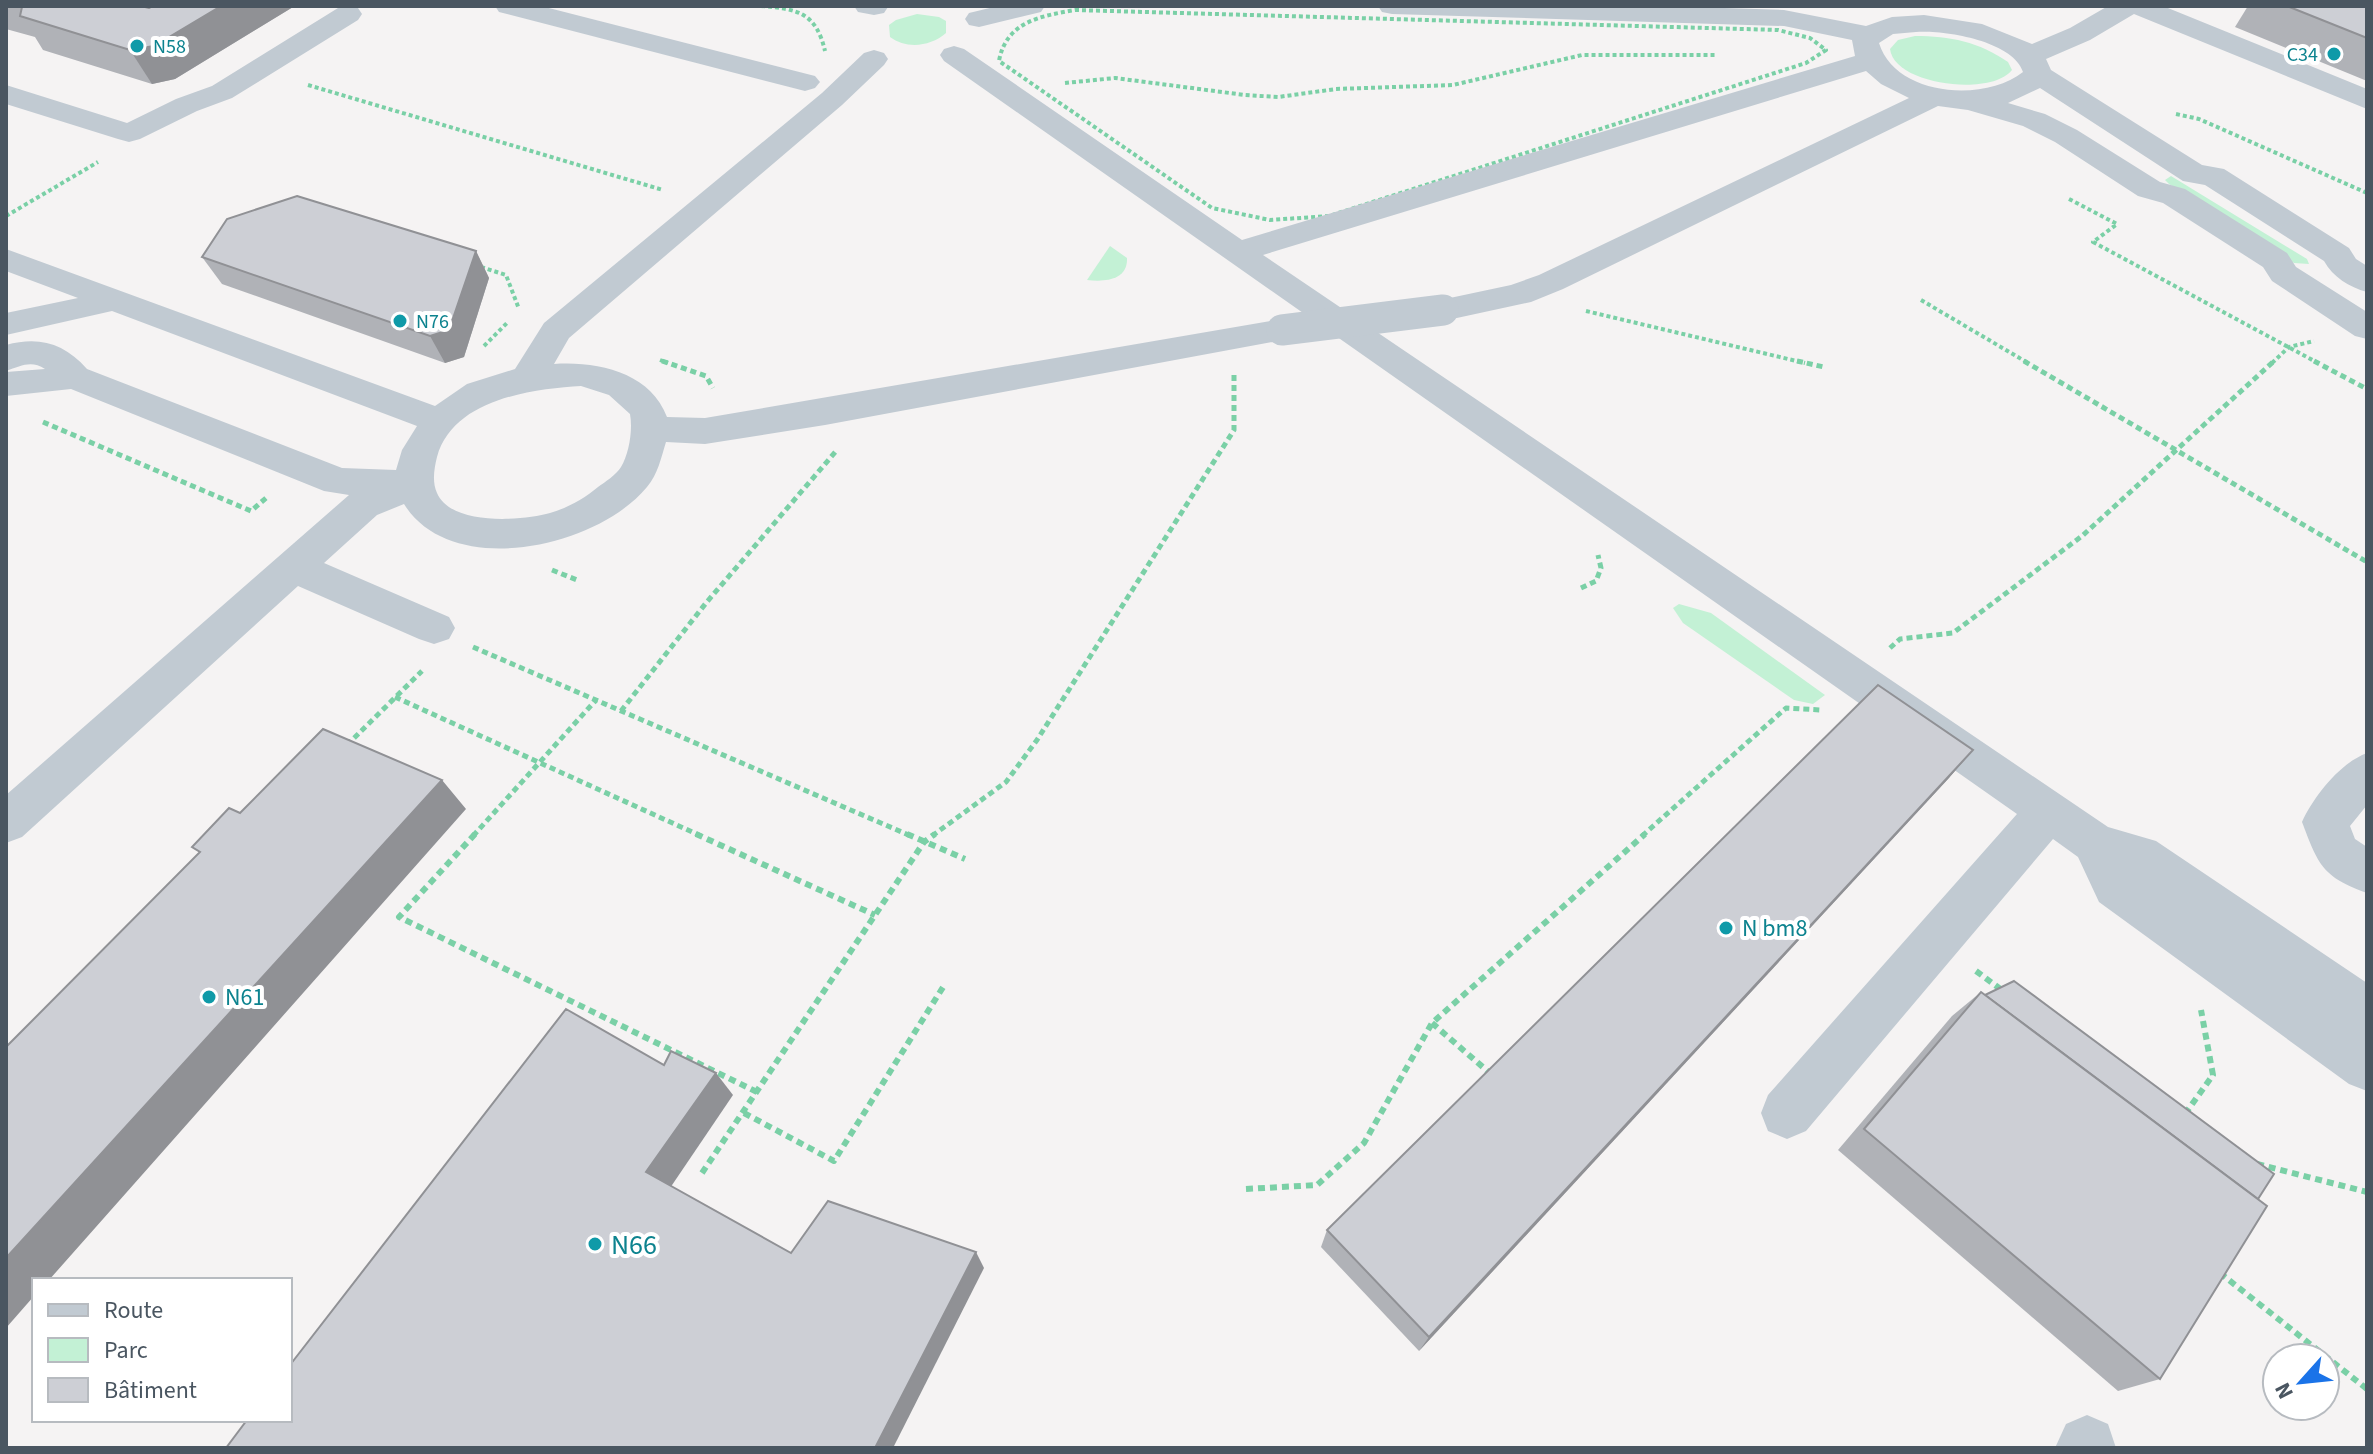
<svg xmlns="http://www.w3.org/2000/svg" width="2373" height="1454" font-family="'Source Sans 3',sans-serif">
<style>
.green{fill:#c3f1d5}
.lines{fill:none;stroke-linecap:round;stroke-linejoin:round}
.path-far2{stroke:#7ad0a6;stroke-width:4;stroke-dasharray:4 3;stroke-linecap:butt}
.path-far1{stroke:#7ad0a6;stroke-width:5;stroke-dasharray:6 4;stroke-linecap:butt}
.path{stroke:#7ad0a6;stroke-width:6;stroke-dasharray:7 5;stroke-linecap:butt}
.minor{fill:#c1cad2;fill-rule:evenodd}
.minor-bridge{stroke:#c1cad2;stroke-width:31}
.wall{fill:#b0b2b7}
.shaded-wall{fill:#909195}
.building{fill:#cdcfd5;stroke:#909195;stroke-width:2}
.culture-dot{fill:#0f9aa8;stroke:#fff;stroke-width:3}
.labels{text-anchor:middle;stroke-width:8;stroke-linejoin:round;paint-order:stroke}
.far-culture-label{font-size:20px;fill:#0d838f;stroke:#fff;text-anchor:start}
.culture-label{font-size:24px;fill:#0d838f;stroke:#fff;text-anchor:start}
.near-culture-label{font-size:28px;fill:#0d838f;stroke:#fff;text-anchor:start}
</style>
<rect width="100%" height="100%" fill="#f5f3f3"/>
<g class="green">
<path d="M917 14 939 17 946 21V33C930 47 906 49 890 37L889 25 896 20Z"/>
<path d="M1915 36C1950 36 1979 42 2008 62L2012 70C1991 97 1894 85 1890 49L1898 40Z"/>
<polygon points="2171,176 2307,259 2309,264 2294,263 2169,184 2165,180"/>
<path d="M1110 246 1127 258C1128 281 1104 282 1087 280Z"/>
<polygon points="1679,604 1711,613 1825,695 1813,704 1794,700 1683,623 1673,608"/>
</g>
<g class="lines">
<g class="path-far2">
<path d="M761 6C797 9 816 12 825 51"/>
<path d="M1075 10 1778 30 1810 38 1826 50 1806 63 1329 216 1270 220 1212 208 999 61C1006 22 1040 16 1075 10Z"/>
<polyline points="1065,83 1115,78 1245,95 1278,97 1336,89 1453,85 1582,55 1716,55"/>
<polyline points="308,85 663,190"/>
<polyline points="2176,114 2199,119 2367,193"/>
<polyline points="2069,199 2117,224 2093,242 2318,363"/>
<polyline points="6,216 98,162"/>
<polyline points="481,267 506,275 519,309"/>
<polyline points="1921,300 2028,363"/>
<polyline points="1586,311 1805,363"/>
<polyline points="484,346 508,322"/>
<polyline points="660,360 668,363"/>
<polyline points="2272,363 2289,347 2314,341"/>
</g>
<g class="path-far1">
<polyline points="662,361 706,376 713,388"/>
<polyline points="1797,361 1824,367"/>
<polyline points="2024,361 2367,562"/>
<polyline points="2314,361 2367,389"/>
<polyline points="43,422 251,511 266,498"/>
<polyline points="552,570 577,580"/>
<polyline points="1581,588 1596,581 1601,568 1598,555"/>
<polyline points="473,647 911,836"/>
<polyline points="1890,648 1900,639 1953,633 2082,536 2274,361"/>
<polyline points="395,697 701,836"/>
<polyline points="621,711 706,603 837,450"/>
<polyline points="347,745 422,671"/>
<polyline points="473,836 596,700"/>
<polyline points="932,836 1006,782 1037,740 1234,430 1234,375"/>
<polyline points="1642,836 1786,708 1820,710"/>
</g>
<g class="path">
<polyline points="475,834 399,917 757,1092"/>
<polyline points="696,834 875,915"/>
<polyline points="907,834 965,859"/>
<polyline points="1976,971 2003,991"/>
<polyline points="1432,1023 1492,1075"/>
<polyline points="744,1113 834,1161 945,984"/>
<polyline points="2185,1114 2213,1075 2201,1010"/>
<polyline points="2257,1164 2367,1192"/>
<polyline points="702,1173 924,842 935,834"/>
<polyline points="1246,1189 1317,1185 1364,1143 1432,1023 1645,834"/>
<polyline points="2220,1273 2367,1389"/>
</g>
<g class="minor">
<polygon points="349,6 358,8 362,14 358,20 232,98 197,111 140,139 129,142 118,139 6,104 6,85 127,123 176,99 212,86 338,8"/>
<polygon points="495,6 541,6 815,76 820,82 815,88 805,91 499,12"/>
<polygon points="854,6 887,6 888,7 884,13 874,15 858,12"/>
<polygon points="998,6 1045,6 1041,12 979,27 969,25 965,19 969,13"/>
<path d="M1378 6H1661L1784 10 1866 26 1892 17 1924 15 1982 24 2032 44 2070 28 2108 6H2163L2367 89V109L2134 14 2090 40 2046 59 2051 70 2202 165 2224 169 2349 248 2356 259 2367 266V292C2349 287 2333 277 2324 261L2205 185 2183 181 2040 88 2008 103 2045 114 2077 130 2160 182 2185 189 2287 253 2296 267 2367 312V339L2355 336 2272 281 2263 267 2163 203 2138 196 2055 142 2023 126 1968 110 1938 106 1563 289 1531 302 1443 321 1431 318 1426 310 1431 302 1511 285 1539 275 1909 98 1881 84 1866 71 1263 255 2108 827 2156 841 2367 983V1091L2349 1084 2099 902 2078 857 2053 839 1806 1131 1787 1139 1768 1131 1761 1113 1768 1095 2017 814 944 61 940 55 944 49 954 46 964 49 1242 240 1855 56 1852 40 1784 26 1392 14 1382 12ZM1916 32C1945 30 2013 41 2023 72 1984 103 1895 96 1879 43L1893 34Z"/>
<path d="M874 50 884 53 888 59 884 65 842 105 569 338 554 364C597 361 650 372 667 417L705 418 1282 319 1294 322 1299 330 1294 338 825 425 705 444 666 442C661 458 658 474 647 487 597 548 451 580 404 504L377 515 324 563 449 617 455 628 449 639 434 644 419 639 298 586 22 837 6 843V795L349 495 324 491 71 389 6 396V372L45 369C31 360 21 366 6 371V345C39 336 64 343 87 369L342 468 396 470 402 450 417 426 112 311 6 335V313L78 298 6 271V249L435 406 467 384 515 369 544 323 822 93 864 53ZM581 386 609 395 630 414C633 430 629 454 621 467 616 475 605 482 598 487 584 499 567 508 550 513 522 521 451 526 437 493 432 482 434 469 437 457 453 399 532 389 581 386Z"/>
<path d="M2367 753V805L2350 826 2355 839 2367 847V893C2322 877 2318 864 2302 822 2314 796 2340 763 2367 753Z"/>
<polygon points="2087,1415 2108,1424 2116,1448 2055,1448 2066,1424"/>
</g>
<polyline class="minor-bridge" points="1282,330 1443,310"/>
</g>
<g class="wall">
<polygon points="6,6 293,6 293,7 175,79 152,84 43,50 35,37 6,29"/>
<polygon points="2248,6 2367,6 2367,81 2235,27"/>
<polygon points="476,251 489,278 464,357 445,363 222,284 202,257"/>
<polygon points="1973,750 1948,779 1419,1351 1321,1247 1327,1230"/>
<polygon points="1981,992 2258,1199 2160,1379 2118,1391 1838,1150 1952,1016"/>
</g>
<g class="shaded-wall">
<polygon points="221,6 293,6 293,7 175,79 152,84 130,50"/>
<polygon points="476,251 489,278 464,357 445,363 430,336"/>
<polygon points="1973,750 1948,779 1419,1351 1429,1337"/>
<polygon points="442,780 466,809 49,1280 34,1280 34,1296 6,1328 6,1258"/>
<polygon points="716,1073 733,1095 668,1191 646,1172"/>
<polygon points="976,1252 984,1268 893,1448 875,1448"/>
</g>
<g class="building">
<polygon points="18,6 141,6 149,8 153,6 221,6 154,46 130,50 20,16 22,7"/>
<polygon points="2287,6 2367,6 2367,38"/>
<polygon points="297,196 476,251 449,330 430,336 202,257 227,219"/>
<polygon points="1878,685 1973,750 1429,1337 1327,1230"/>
<polygon points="323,729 442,780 6,1258 6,1047 200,852 192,847 229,808 240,813"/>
<polygon points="2014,981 2274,1174 2258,1199 1985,995"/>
<polygon points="1981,992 2267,1206 2160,1379 1864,1129"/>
<polygon points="566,1009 664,1065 671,1051 716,1073 646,1172 791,1253 828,1201 976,1252 875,1448 226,1448 247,1420 290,1420 290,1365"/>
</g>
<g class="culture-dot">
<circle cx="137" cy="46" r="8"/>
<circle cx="2334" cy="54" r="8"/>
<circle cx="400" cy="321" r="8"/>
<circle cx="1726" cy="928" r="8"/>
<circle cx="209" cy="997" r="8"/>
<circle cx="595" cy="1244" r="8"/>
</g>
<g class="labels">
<g class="far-culture-label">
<text x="153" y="53">N58</text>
<text x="2318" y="61" text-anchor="end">C34</text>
<text x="416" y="328">N76</text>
</g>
<g class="culture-label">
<text x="1742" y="936">N bm8</text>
<text x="225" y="1005">N61</text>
</g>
<g class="near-culture-label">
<text x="611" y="1254">N66</text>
</g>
</g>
<rect width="2373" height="1454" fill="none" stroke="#4a5661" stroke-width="16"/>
<rect x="32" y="1278" width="260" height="144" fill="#ffffff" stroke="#b7bbc0" stroke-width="2"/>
<rect x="48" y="1304" width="40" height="12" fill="#c1cad2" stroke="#b7bbc0" stroke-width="2"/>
<text x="104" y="1318" font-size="24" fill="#4a5661">Route</text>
<rect x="48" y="1338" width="40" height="24" fill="#c3f1d5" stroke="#b7bbc0" stroke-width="2"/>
<text x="104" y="1358" font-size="24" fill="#4a5661">Parc</text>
<rect x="48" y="1378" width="40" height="24" fill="#cdcfd5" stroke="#b7bbc0" stroke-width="2"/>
<text x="104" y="1398" font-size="24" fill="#4a5661">Bâtiment</text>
<g transform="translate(2301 1382) rotate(243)"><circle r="38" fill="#ffffff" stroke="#b7bbc0" stroke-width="2"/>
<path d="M0-6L14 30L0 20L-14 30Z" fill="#1a73e8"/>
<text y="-12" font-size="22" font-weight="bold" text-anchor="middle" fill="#4a5661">N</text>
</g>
</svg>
